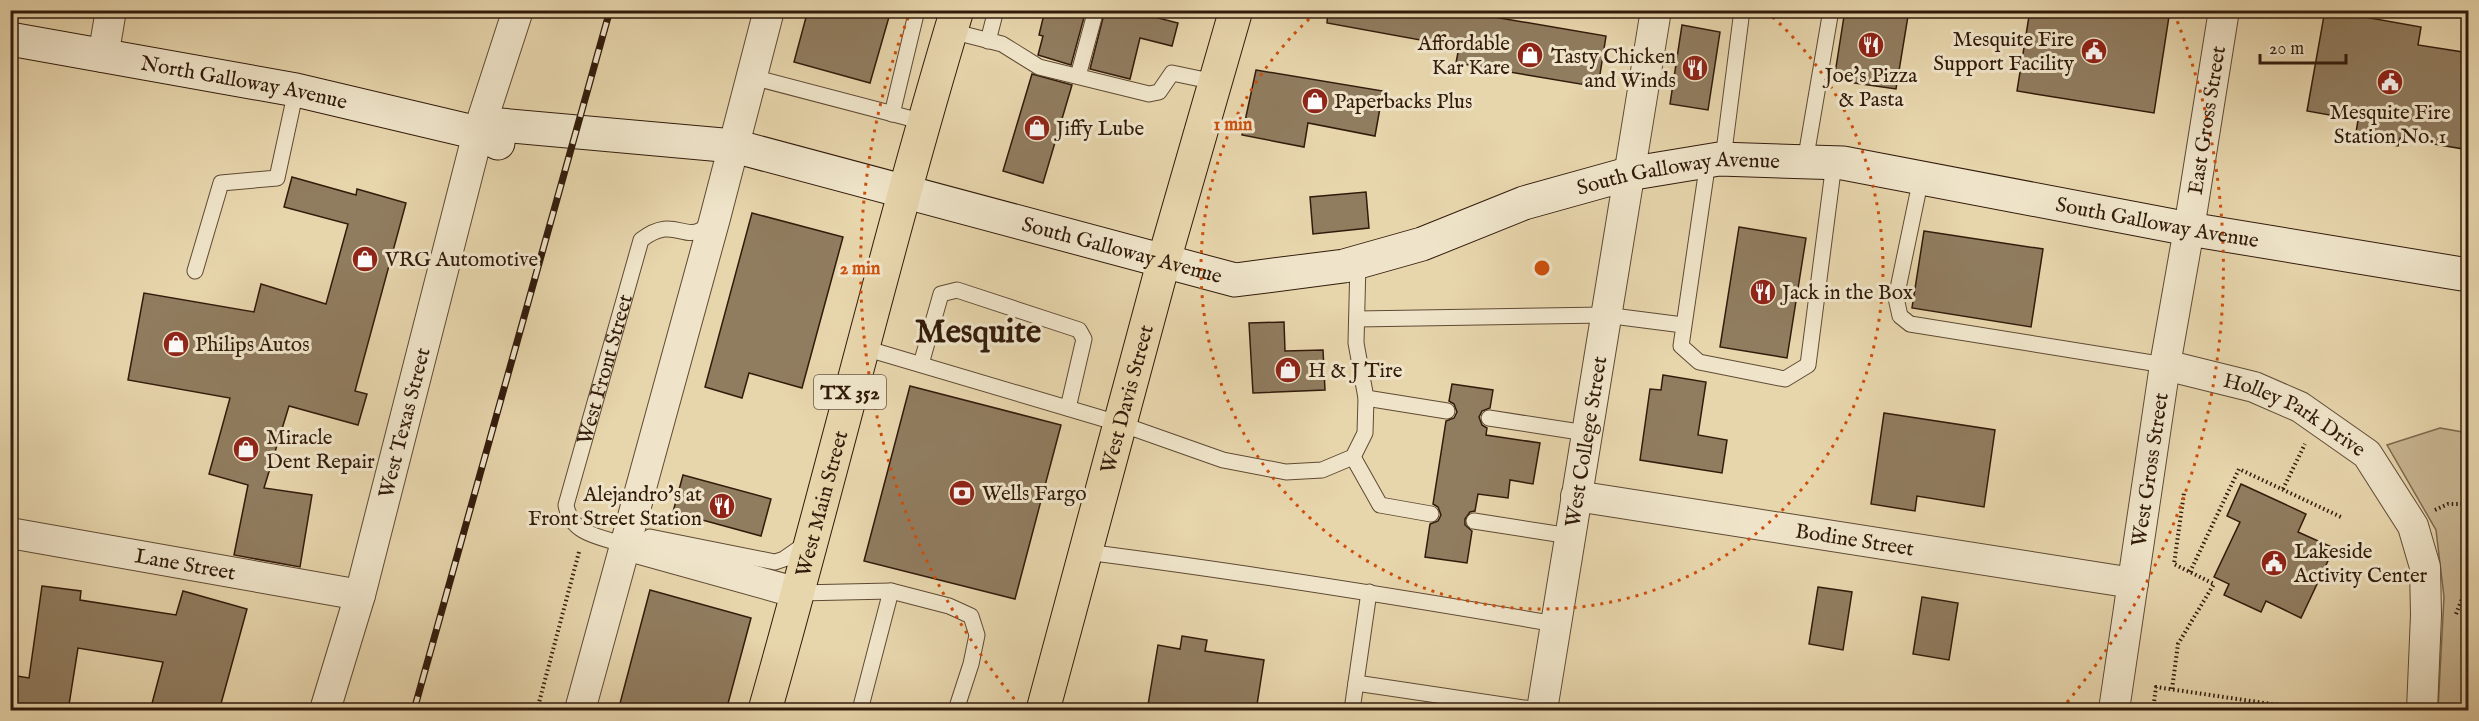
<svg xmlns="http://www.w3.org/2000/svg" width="2479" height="721" font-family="'IM FELL English',serif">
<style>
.green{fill:#c8b591;stroke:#7d684e;stroke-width:1.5}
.building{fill:#907c5f;stroke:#321b0b;stroke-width:1.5}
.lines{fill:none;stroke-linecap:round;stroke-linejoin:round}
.lane-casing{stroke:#5f4a33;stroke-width:17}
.street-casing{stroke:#5f4a33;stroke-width:32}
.secondary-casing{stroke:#321b0b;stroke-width:35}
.primary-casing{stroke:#321b0b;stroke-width:35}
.path{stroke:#321b0b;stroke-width:4;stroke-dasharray:1.5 3;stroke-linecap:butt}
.lane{stroke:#efe4c9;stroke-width:15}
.street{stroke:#efe4c9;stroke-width:30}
.secondary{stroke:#efe4c9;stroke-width:33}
.primary{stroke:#e7d5ac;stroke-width:33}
.rail-casing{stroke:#321b0b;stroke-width:7}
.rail{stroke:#efe4c9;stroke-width:4.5;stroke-dasharray:14;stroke-linecap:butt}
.ring{fill:none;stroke:#cd500c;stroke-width:3;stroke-dasharray:3 6}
.labels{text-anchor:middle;stroke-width:6;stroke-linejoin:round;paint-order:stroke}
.shield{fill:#efe4c9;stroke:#6b5744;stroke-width:1.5}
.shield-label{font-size:20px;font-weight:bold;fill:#321b0b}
.poi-label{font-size:21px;fill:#321b0b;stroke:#efe4c9;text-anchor:start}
.street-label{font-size:21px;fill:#321b0b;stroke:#efe4c9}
.town-label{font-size:33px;font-weight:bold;fill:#321b0b;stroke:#efe4c9}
.centre{fill:#cd500c;stroke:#efe4c9;stroke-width:3}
.ring-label{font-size:18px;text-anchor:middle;font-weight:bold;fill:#cd500c;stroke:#efe4c9;stroke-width:6;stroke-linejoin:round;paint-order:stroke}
</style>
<rect width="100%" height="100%" fill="#e7d5ac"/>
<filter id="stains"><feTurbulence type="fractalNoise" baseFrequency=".00333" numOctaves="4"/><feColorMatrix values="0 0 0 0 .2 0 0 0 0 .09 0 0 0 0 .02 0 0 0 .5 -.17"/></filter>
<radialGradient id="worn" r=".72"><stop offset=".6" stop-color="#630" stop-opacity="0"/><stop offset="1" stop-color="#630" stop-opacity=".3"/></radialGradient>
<polygon class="green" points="2440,428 2468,433 2468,710 2438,710 2444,597 2436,530 2387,445"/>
<g class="building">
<polygon points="808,10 891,10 870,83 794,62"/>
<polygon points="1045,10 1086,10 1071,65 1038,55 1043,36 1039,35"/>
<polygon points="1105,10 1127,10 1178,23 1172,46 1140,38 1130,79 1090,69"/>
<polygon points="1328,10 1453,10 1606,36 1598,87 1456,63 1459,47 1327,23"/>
<polygon points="1845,10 1909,10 1896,89 1834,80"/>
<polygon points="2030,10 2170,10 2154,113 2017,91"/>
<polygon points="2325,10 2421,27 2418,45 2469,53 2469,150 2400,138 2398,146 2355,139 2358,120 2307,111"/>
<polygon points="1682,25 1720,32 1708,110 1670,104"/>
<polygon points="1256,70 1383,91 1375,136 1308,123 1304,147 1242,135"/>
<polygon points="1032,74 1072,85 1043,183 1003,171"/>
<polygon points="292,177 356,195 357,189 406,203 355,391 367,394 358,425 289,406 264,488 312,495 300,567 234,555 248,485 209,474 230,398 128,380 144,293 254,312 261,284 326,304 348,224 284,207"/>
<polygon points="1366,192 1369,228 1313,234 1310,197"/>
<polygon points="752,213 843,237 802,388 749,373 742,398 705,387"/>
<polygon points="1739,227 1806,238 1787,358 1720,347"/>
<polygon points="1924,231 2043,249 2031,327 1912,308"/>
<polygon points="1284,322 1285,351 1323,350 1325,390 1253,393 1249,323"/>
<polygon points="1663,375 1706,382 1698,435 1727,440 1722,473 1640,460 1650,389 1661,390"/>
<polygon points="1452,384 1493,390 1490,408 1482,411 1479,417 1482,425 1487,428 1486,435 1540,443 1533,484 1510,480 1508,498 1478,494 1475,511 1470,512 1465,519 1465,525 1472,531 1467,563 1425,557 1430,524 1438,521 1441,515 1438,507 1433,504 1446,421 1454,418 1457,412 1454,404 1449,401"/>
<polygon points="910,386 1061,425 1015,599 864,561"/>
<polygon points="1884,413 1995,430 1984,507 1917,496 1915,511 1871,504"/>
<polygon points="683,475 771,499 761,536 673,512"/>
<polygon points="2241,484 2306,514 2298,532 2334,548 2301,618 2266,601 2261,612 2224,595 2229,584 2214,577 2240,522 2227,516"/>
<polygon points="42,586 81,591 80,600 176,615 183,591 247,609 219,711 150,711 163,662 78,648 68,711 10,711 10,675 29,678"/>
<polygon points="1818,587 1852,592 1843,650 1809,644"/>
<polygon points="650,590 751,618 726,711 618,711"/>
<polygon points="1922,597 1958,603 1949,660 1913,654"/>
<polygon points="1182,636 1207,640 1205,651 1264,660 1256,711 1147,711 1158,645 1180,649"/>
</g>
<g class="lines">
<defs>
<g id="lane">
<polyline points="951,31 1002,44 1039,67 1149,94 1159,92 1172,73 1215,82"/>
<polyline points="988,41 996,10"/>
<polyline points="1078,76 1096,10"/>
<polyline points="752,77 924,122"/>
<polyline points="892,114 917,10"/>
<polyline points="1723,159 1742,10"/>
<polyline points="1708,161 1681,346 1699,362 1785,379 1808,365 1834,163"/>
<polyline points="1805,162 1831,10"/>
<polyline points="1921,178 1896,298 1900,316 1910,324 2165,365"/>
<polyline points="195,271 221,183 277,178 296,90"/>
<polyline points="1357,319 1605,315 1683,325"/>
<polyline points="861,347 1121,424 1223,460 1286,472 1322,470 1353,457 1365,433 1366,398 1356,343 1358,262"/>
<polyline points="921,364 941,294 957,290 1079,330 1084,339 1068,408"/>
<polyline points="1366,398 1447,411"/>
<polyline points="1489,418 1586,433"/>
<polyline points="1353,457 1380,505 1431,514"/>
<polyline points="1474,521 1570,536"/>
<polyline points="650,537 775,562 784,559 807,543"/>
<path id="s1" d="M626 545C601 537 571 535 566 505L641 240C672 216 683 240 701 230 705 228 709 224 712 221"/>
<path d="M1086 552C1243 572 1399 597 1556 624"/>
<polyline points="891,591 949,606 971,616 977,635 971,664 956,710"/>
<polyline points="798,593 891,591 860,710"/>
<polyline points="1356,683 1538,710"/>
<polyline points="1352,710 1369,592"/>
</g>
<g id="street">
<polyline points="103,57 111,10"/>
<path id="s2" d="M2165 365 2254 387 2300 407 2367 454 2413 526 2425 567 2426 615 2422 710"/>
<path id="s3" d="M1576 496 2133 583"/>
<path id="s4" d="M10 533 360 595"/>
<polyline points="626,545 798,593"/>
<path id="s5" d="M325 710 360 595 478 133 518 10"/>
<polyline points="580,710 715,218 769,10"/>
<path id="s6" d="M1542 710 1656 10"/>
<path id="s7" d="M2114 710 2165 365 2189 229 2224 10"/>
</g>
<g id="secondary">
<path id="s8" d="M10 39 296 90 478 133 498 143"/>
<path id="s9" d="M478 133 500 125 734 146 1235 280 1344 266 1422 244 1524 203 1628 174 1719 159 1843 163 2189 229 2468 275"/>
</g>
<g id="primary">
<path id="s10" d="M765 710C831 478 887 242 957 10"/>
<path id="s11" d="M1043 710 1164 260 1236 10"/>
</g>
</defs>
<use href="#lane" class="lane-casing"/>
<use href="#street" class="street-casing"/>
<use href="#secondary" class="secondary-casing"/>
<use href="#primary" class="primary-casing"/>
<g class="path">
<polyline points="2283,489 2305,444"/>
<polyline points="2435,510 2448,504 2468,504"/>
<polyline points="2190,572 2239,469 2341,517"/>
<polyline points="2456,614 2468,584"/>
<polyline points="2172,689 2178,644 2214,584 2174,564 2184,493"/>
<polyline points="537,710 579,552"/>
<polyline points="2153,710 2156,687 2312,710"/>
</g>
<use href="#lane" class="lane"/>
<use href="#street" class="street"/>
<use href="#secondary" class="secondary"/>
<use href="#primary" class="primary"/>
<defs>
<polyline id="rail" points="414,710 610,10"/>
</defs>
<use href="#rail" class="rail-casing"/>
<use href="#rail" class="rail"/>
</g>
<g class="ring">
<path d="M1766 11A341 341 0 1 1 1318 11"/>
<path d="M1020 706A682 682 0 0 1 910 13M2174 13A682 682 0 0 1 2064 706"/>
</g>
<defs>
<symbol id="restaurant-disc" viewBox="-11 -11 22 22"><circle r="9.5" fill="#8f2418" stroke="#efe4c9"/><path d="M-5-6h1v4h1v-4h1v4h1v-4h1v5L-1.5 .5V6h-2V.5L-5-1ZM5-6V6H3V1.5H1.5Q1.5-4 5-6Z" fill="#fff"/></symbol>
<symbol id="civic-disc" viewBox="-11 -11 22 22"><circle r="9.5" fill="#8f2418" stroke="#efe4c9"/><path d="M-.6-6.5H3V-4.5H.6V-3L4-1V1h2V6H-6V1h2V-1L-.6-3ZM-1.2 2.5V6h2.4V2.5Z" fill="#fff"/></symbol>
<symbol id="shop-disc" viewBox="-11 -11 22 22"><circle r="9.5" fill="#8f2418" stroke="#efe4c9"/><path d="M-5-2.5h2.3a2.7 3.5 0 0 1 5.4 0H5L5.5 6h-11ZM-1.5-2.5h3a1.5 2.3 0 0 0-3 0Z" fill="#fff"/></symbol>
<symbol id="bank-disc" viewBox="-11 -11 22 22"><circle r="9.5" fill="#8f2418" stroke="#efe4c9"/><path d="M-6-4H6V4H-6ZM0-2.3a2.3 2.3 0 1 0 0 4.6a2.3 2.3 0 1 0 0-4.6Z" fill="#fff"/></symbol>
</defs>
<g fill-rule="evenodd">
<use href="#restaurant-disc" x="1856" y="30" width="30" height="30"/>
<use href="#civic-disc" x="2079" y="36" width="30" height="30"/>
<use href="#shop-disc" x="1515" y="40" width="30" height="30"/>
<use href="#restaurant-disc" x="1680" y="53" width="30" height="30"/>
<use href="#civic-disc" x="2375" y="67" width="30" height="30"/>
<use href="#shop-disc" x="1300" y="86" width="30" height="30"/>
<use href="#shop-disc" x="1022" y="113" width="30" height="30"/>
<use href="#shop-disc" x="350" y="244" width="30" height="30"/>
<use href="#restaurant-disc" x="1748" y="277" width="30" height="30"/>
<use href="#shop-disc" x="161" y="329" width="30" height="30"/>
<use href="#shop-disc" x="1273" y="355" width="30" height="30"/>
<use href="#shop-disc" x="231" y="434" width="30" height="30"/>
<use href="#bank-disc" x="947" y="478" width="30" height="30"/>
<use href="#restaurant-disc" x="707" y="491" width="30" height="30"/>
<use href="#civic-disc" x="2259" y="548" width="30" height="30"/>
</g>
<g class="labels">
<rect class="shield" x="814" y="375" width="72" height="34" rx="4.5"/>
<g class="shield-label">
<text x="850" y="399">TX 352</text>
</g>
<g class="poi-label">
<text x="2074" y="46" text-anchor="end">Mesquite Fire<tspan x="2074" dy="24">Support Facility</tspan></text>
<text x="1510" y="50" text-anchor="end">Affordable<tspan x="1510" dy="24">Kar Kare</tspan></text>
<text x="1676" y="63" text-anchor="end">Tasty Chicken<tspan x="1676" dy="24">and Winds</tspan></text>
<text x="1871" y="82" text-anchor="middle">Joe's Pizza<tspan x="1871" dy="24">&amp; Pasta</tspan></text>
<text x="1334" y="108">Paperbacks Plus</text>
<text x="2390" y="119" text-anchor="middle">Mesquite Fire<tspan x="2390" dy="24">Station No. 1</tspan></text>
<text x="1056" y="135">Jiffy Lube</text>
<text x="385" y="266">VRG Automotive</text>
<text x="1782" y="299">Jack in the Box</text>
<text x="195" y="351">Philips Autos</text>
<text x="1308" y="377">H &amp; J Tire</text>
<text x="266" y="444">Miracle<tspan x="266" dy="24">Dent Repair</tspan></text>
<text x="982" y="500">Wells Fargo</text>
<text x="702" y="501" text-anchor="end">Alejandro's at<tspan x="702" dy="24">Front Street Station</tspan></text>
<text x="2294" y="558">Lakeside<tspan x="2294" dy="24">Activity Center</tspan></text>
</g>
<g class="street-label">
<text dy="7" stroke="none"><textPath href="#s8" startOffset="238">North Galloway Avenue</textPath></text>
<text dy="7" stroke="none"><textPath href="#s7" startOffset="597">East Gross Street</textPath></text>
<text dy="7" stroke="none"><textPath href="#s9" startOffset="1236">South Galloway Avenue</textPath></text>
<text dy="7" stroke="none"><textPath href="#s9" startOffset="1722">South Galloway Avenue</textPath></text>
<text dy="7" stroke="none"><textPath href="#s9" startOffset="660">South Galloway Avenue</textPath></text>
<text dy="7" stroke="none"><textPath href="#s1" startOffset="218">West Front Street</textPath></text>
<text dy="7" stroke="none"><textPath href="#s11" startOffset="322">West Davis Street</textPath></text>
<text dy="7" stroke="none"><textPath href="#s2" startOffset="140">Holley Park Drive</textPath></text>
<text dy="7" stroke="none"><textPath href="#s5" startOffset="298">West Texas Street</textPath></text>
<text dy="7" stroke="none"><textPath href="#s6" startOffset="272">West College Street</textPath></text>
<text dy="7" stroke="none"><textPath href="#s7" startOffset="243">West Gross Street</textPath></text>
<text dy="7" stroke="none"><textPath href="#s10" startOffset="214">West Main Street</textPath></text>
<text dy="7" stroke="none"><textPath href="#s3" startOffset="282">Bodine Street</textPath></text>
<text dy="7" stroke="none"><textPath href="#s4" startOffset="178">Lane Street</textPath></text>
</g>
<g class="town-label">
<text x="978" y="342">Mesquite</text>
</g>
</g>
<circle cx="1542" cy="268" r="9" class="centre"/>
<g class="ring-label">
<text x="1233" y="130">1 min</text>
<text x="860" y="274">2 min</text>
</g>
<rect width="2479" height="721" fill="none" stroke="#e7d5ac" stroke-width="36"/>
<rect x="12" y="12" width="2455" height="697" fill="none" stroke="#321b0b" stroke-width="3"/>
<rect x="18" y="18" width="2443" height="685" fill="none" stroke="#321b0b" stroke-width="1.5"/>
<path d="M2260 54v9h86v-9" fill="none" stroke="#321b0b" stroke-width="3"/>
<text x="2269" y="54" font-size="18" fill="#321b0b" stroke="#efe4c9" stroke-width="4.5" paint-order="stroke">20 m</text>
<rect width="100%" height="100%" filter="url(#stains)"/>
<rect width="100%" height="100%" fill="url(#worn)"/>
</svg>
